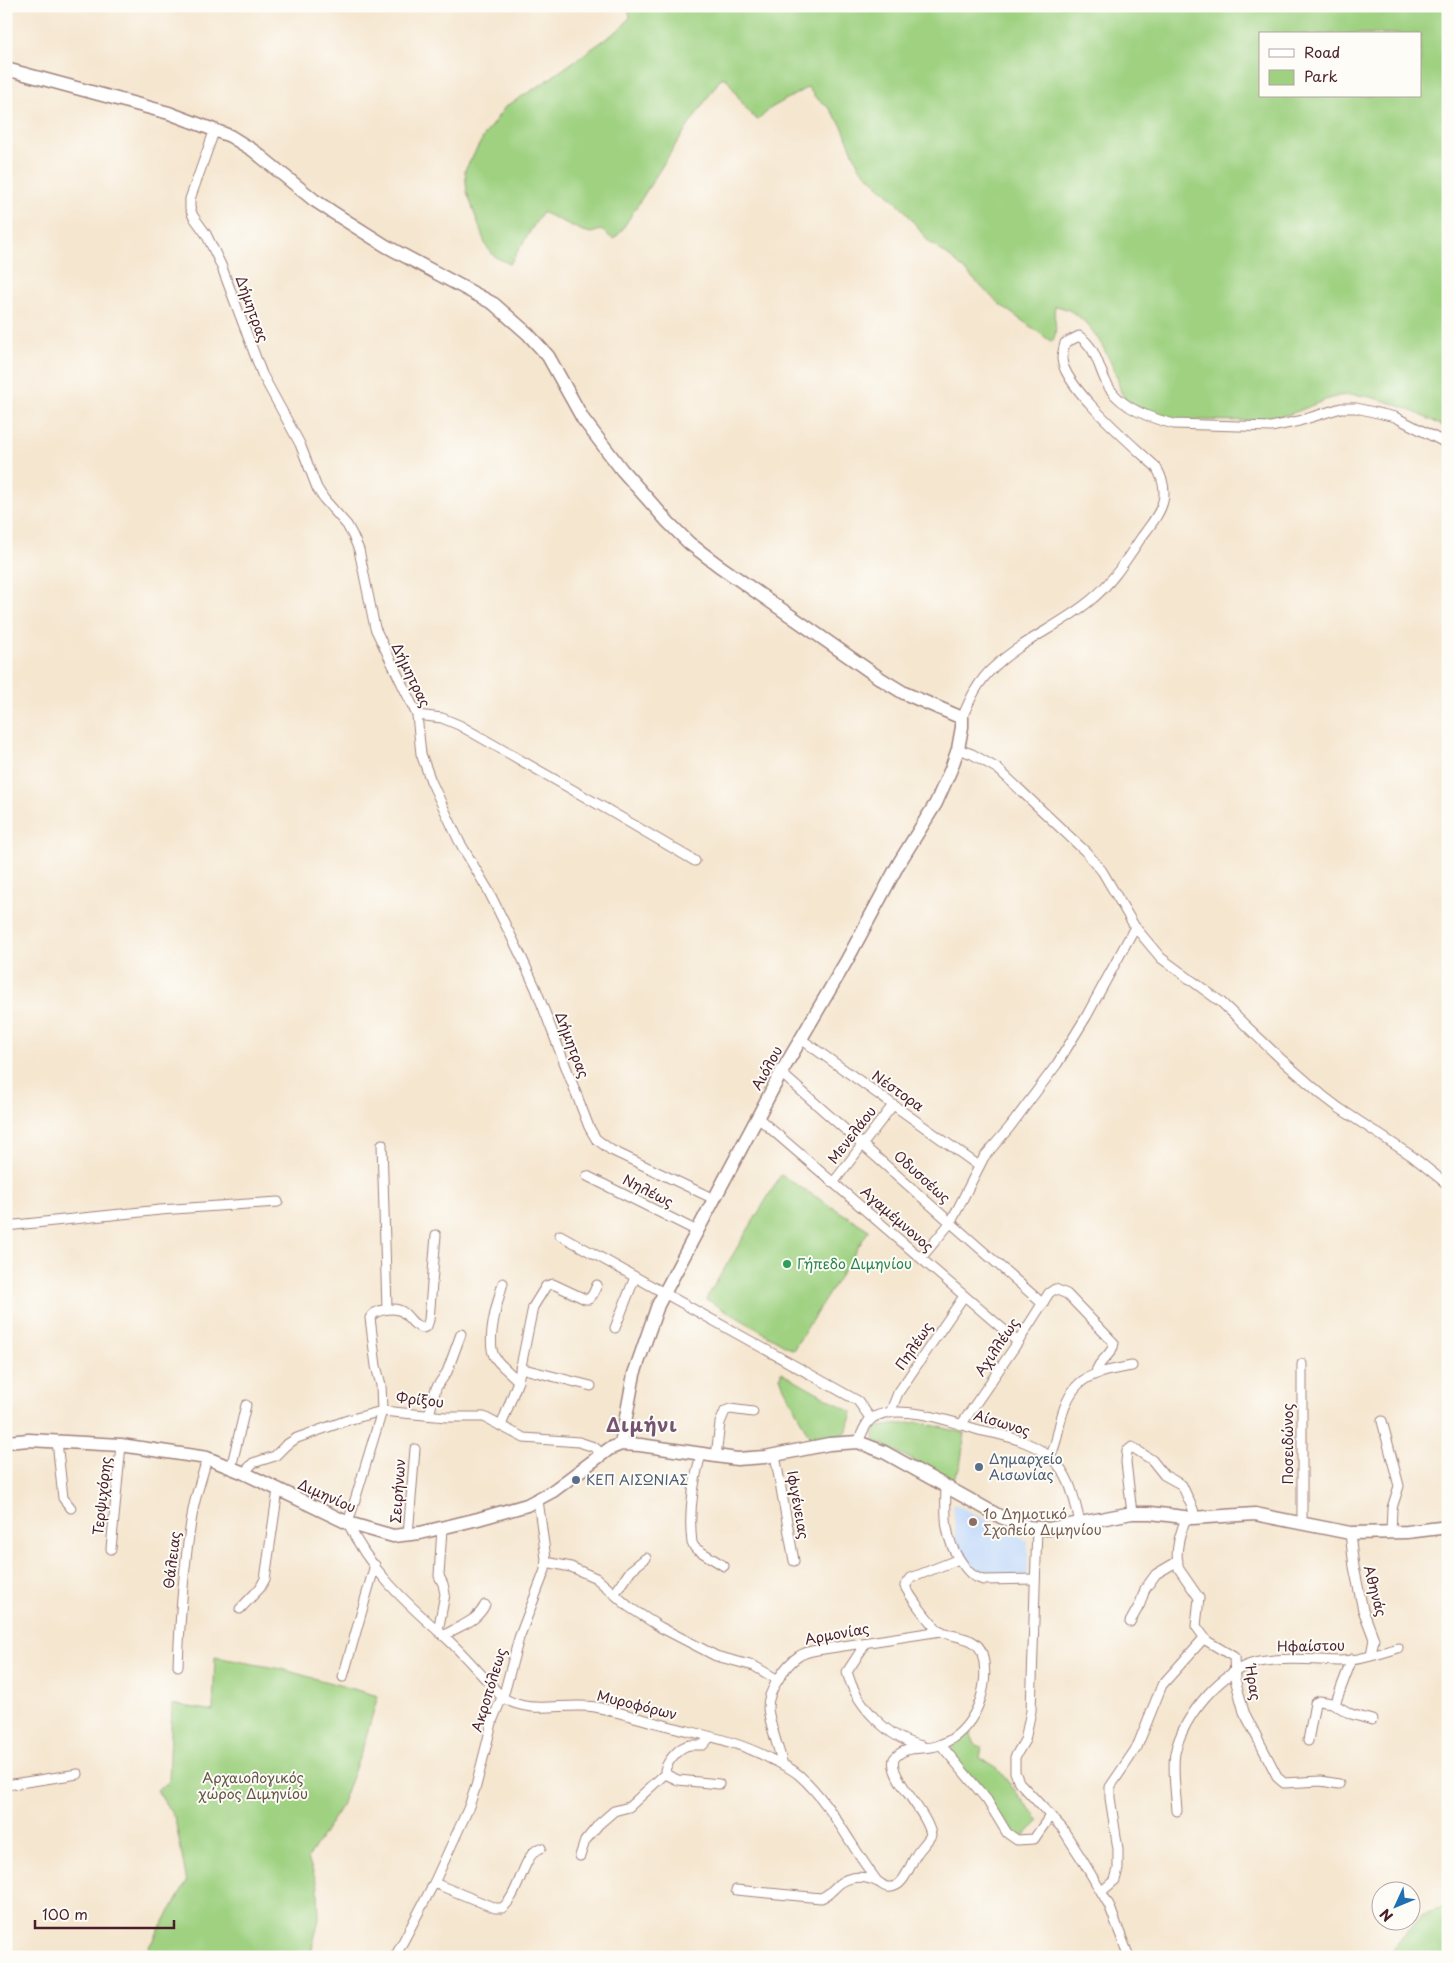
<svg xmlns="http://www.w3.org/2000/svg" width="1454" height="1963" font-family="'Playpen Sans',sans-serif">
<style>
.built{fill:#c8ddf9}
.green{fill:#9fd181;stroke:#747856;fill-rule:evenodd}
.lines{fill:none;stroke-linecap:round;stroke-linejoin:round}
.street-casing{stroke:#a0827d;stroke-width:11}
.secondary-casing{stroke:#a0827d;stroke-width:15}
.street{stroke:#fff;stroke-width:9}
.secondary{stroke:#fff;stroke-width:12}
.leisure-dot{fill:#2e9e5b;stroke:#fdfcf7;stroke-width:2}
.service-dot{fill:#5c6f8a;stroke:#fdfcf7;stroke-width:2}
.education-dot{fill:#8d6e63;stroke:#fdfcf7;stroke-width:2}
.labels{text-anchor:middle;stroke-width:4;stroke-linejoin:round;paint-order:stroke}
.street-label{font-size:14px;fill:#4a1f2b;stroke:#fdfcf7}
.leisure-label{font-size:14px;fill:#27864d;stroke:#fdfcf7;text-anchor:start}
.service-label{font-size:14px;fill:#4e5e75;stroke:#fdfcf7;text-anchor:start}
.education-label{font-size:14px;fill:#785e54;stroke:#fdfcf7;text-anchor:start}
.park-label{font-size:14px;fill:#645445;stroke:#fdfcf7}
.district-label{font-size:19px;font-weight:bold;letter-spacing:1px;fill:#755472;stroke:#fdfcf7}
</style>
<rect width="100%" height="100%" fill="#fdfcf7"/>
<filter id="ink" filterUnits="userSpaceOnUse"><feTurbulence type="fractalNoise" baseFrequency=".02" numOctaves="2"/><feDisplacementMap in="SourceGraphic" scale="10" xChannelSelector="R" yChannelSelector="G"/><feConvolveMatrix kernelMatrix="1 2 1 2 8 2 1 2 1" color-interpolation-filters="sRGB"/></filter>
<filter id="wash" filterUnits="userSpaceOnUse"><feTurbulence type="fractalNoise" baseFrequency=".0096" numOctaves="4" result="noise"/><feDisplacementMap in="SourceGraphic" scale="20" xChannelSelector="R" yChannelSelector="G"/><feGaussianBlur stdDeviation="1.12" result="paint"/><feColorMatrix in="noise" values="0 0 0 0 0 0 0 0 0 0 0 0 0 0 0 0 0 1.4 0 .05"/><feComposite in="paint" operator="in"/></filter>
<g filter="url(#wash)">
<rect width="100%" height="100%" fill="#f5e6cf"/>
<polygon class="built" points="953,1503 1028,1541 1028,1577 979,1575 956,1544"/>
<g class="green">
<path d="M628 6H1448V429C1422 415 1378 393 1348 395 1328 396 1309 408 1290 414 1261 422 1230 421 1200 420 1190 420 1179 421 1169 419 1158 416 1134 406 1125 398 1119 392 1119 383 1117 377 1106 350 1087 310 1055 306 1052 320 1060 329 1052 342L999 304 955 261 928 241 902 207 859 167 842 126 829 108 815 97 808 87 771 108 758 120C748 115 734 89 726 78H721L676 144 620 233 613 239 601 230 591 233 583 231 542 212 510 264 495 257 486 246 467 192 465 170 484 136 505 107 542 84 621 28 630 17ZM1260 34H1420V96H1260Z"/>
<polygon points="781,1175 869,1230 793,1350 706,1299"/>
<polygon points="781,1372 852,1412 846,1433 812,1442 783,1385 780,1377"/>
<polygon points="918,1422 965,1433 960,1467 952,1481 874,1440 874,1433 876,1427"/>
<polygon points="215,1657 281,1669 378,1696 362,1750 340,1808 308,1858 318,1886 319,1919 310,1957 143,1957 187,1882 175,1819 157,1790 169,1782 172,1704 213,1711"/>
<polygon points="969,1731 975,1744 982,1747 980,1758 997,1768 1039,1821 1020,1839 1012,1835 957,1762 951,1749"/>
<polygon points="1448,1907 1448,1957 1386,1957 1422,1914"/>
</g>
</g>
<g filter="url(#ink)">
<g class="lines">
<defs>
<g id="street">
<polyline points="215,129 190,199 190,208 193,216 206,234 221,265 262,374 300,444 317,488 324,499 347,525 353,536 359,550 375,628 417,715 421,754 431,781 459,841 488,890 522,958 536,989 589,1127 596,1139 611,1150 714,1199"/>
<polyline points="417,715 442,718 459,725 608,810 695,861"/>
<path d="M962 718C970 699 978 681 994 667 1023 640 1061 625 1091 600 1112 583 1126 560 1141 538 1159 514 1174 497 1156 467 1134 446 1064 388 1062 359 1062 354 1064 348 1065 343L1079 336C1096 348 1097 363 1106 382 1117 406 1149 418 1174 424L1271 427 1299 421 1341 408H1356L1395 417 1448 444"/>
<polyline points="958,749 972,754 998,769 1086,852 1102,871 1135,927 1161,958 1221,1002 1282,1060 1322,1095 1339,1108 1412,1156 1448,1185"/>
<polyline points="801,1039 979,1166"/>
<polyline points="781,1073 1043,1304"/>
<polyline points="757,1117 1018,1342"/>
<polyline points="382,1144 387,1309"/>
<polyline points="587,1176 697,1231"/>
<polyline points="833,1183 893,1105"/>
<polyline points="6,1226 160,1210 278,1202"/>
<path d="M436 1235 429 1320 427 1326 423 1328C413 1326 411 1319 404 1313 396 1306 375 1309 370 1318L376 1366 381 1385 382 1411 348 1523C368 1568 407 1604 444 1636 465 1655 483 1677 502 1697 531 1716 563 1702 595 1707 620 1712 644 1720 668 1726 703 1735 737 1741 769 1758 779 1763 790 1767 799 1775 832 1804 851 1847 877 1881"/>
<polyline points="560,1235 858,1401 871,1419"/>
<polyline points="921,1258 951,1222 984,1157 1009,1128 1057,1064 1086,1017 1135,927"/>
<path d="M503 1283C498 1300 486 1339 494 1356 498 1364 511 1373 518 1381"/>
<polyline points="615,1328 635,1277"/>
<polyline points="1302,1364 1302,1524"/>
<polyline points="520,1368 591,1386"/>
<polyline points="890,1413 898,1393 964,1296"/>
<polyline points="429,1415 436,1388 447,1372 461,1334"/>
<polyline points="1382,1421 1399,1486 1392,1508 1391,1532"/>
<path d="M961 1425 1018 1342 1049 1293 1055 1289 1067 1294 1114 1343C1113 1355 1097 1361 1096 1373"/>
<polyline points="501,1426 518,1381 533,1307 546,1286 553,1284 585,1299 589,1299 593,1294 597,1285"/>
<polyline points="57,1441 63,1498 71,1508"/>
<path d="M858 1442C862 1434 865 1422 874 1417 901 1403 952 1422 979 1430 994 1433 1010 1436 1024 1442 1034 1446 1045 1452 1053 1460 1071 1476 1074 1500 1080 1522"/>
<path d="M701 1454C693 1483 688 1512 692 1543L695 1548 724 1566"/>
<polyline points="775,1455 794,1561"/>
<polyline points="716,1456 720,1423 725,1411 730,1409 753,1412"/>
<path d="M1050 1457C1056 1446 1057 1435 1060 1423 1071 1376 1089 1374 1132 1366"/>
<polyline points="231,1468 246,1405"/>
<polyline points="244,1473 253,1463 275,1456 286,1445 297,1438 348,1420 382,1411 446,1417 484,1417 524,1438 579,1442 594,1447 602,1454"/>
<path d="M946 1487C945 1515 944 1540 962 1563 968 1572 973 1577 983 1580L1035 1579"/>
<polyline points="1132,1513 1126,1462 1127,1451 1132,1447 1152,1460 1164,1475 1182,1485 1193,1509 1195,1518"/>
<path d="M1186 1518C1180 1534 1174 1552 1179 1569L1199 1598 1196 1626 1207 1641 1234 1657 1235 1679 1244 1712 1278 1778 1284 1783 1321 1781 1339 1784"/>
<polyline points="1037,1528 1031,1711 1025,1740 1015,1757 1015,1772 1019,1782 1062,1828 1083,1861 1109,1905 1129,1957"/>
<polyline points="1350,1533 1354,1567 1363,1610 1374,1639 1371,1655"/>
<polyline points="408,1535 415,1449"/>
<polyline points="111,1549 121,1445"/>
<polyline points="546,1562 571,1567 596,1578 629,1607 660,1627 716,1656 754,1666 778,1680"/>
<polyline points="615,1593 631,1570 646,1558"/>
<polyline points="240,1609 260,1588 265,1579 278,1490"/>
<polyline points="1130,1622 1140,1604 1145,1589 1156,1574 1178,1561"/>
<polyline points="438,1631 445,1594 443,1584 439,1576 442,1528"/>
<path d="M444 1636C460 1624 475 1624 485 1605"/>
<path d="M864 1643 862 1649 847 1672C856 1705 888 1739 922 1746"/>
<path d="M178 1666C180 1614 184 1562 193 1510 196 1493 203 1475 207 1458"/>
<polyline points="343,1677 375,1565"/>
<polyline points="1335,1704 1352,1659"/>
<path d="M710 1737 703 1745C698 1745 695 1745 690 1745 680 1746 668 1760 665 1770L667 1775 678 1780 719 1784"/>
<polyline points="1308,1741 1315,1703 1319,1701 1332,1703 1351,1714 1372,1720"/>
<polyline points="941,1745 987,1800 1007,1833 1017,1840 1034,1839 1050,1816"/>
<path d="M783 1765C779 1749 769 1722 768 1708 767 1692 786 1664 799 1656 805 1652 811 1651 817 1650L941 1631"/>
<polyline points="6,1785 78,1774"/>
<path d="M1177 1811C1176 1793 1172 1771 1175 1753 1183 1717 1221 1669 1259 1662 1285 1657 1313 1660 1339 1661 1358 1661 1380 1654 1398 1648"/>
<polyline points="580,1856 585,1841 599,1824 614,1811 629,1807 666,1773"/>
<path d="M434 1883 495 1908H502C520 1895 523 1852 541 1848"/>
<path d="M736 1890 821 1898C834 1893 836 1881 852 1878 860 1876 871 1878 878 1882 882 1884 884 1887 888 1887 903 1889 909 1867 915 1857 919 1849 926 1844 931 1835 928 1812 888 1777 894 1759 905 1744 924 1751 939 1745 974 1733 992 1687 982 1653 976 1634 950 1639 937 1629 929 1622 909 1595 905 1586L911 1578 959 1559"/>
<polyline points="1102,1891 1115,1880 1118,1869 1118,1849 1110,1798 1110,1787 1137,1747 1162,1685 1204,1638"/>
<polyline points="395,1957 434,1883 468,1809 476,1786 493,1719 505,1690 519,1638 545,1570 546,1559 538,1500"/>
</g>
<g id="secondary">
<polyline points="6,69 169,113 230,136 254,151 314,200 337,215 386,246 494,304 528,334 548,356 583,419 622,470 668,522 689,543 718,565 881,679 904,693 962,718 962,727 958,749 951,769 936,803 899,863 847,960 781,1073 658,1305 634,1374 621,1444"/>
<polyline points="6,1442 29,1440 121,1445 207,1458 244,1473 348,1523 393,1536 420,1533 478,1519 527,1505 553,1491 609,1449 621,1444 640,1445 737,1459 765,1457 829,1444 858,1442 884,1452 1001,1517 1028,1527 1049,1529 1132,1513 1151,1513 1192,1518 1255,1514 1350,1533 1407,1532 1448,1527"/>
</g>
</defs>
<use href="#street" class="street-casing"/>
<use href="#secondary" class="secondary-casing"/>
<use href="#street" class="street"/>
<use href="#secondary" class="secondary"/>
</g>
</g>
<circle class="leisure-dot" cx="787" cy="1264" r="5"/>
<g class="service-dot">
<circle cx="979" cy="1467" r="5"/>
<circle cx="576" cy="1480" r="5"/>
</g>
<circle class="education-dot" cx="973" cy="1522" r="5"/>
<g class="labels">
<g class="street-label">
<text transform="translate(252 309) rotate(70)" y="5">Δήμητρας</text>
<text transform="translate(411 675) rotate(64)" y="5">Δήμητρας</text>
<text transform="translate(572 1045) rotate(69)" y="5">Δήμητρας</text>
<text transform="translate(767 1068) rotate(-61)" y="5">Αιόλου</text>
<text transform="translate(898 1091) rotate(35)" y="5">Νέστορα</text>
<text transform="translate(852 1135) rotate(-52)" y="5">Μενελάου</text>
<text transform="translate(922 1177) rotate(42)" y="5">Οδυσσέως</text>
<text transform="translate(648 1191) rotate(27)" y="5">Νηλέως</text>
<text transform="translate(897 1219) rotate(41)" y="5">Αγαμέμνονος</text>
<text transform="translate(914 1346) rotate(-56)" y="5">Πηλέως</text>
<text transform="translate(997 1347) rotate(-56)" y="5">Αχιλλέως</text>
<text transform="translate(420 1400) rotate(6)" y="5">Φρίξου</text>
<text transform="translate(1002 1423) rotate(17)" y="5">Αίσωνος</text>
<text transform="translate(1288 1444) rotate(-90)" y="5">Ποσειδώνος</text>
<text transform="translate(398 1491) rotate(-86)" y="5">Σειρήνων</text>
<text transform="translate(102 1496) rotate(-84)" y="5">Τερψιχόρης</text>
<text transform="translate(327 1496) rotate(24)" y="5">Διμηνίου</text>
<text transform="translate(798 1505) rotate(80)" y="5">Ιφιγένειας</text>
<text transform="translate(172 1560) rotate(-83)" y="5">Θάλειας</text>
<text transform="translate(1375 1591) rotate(75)" y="5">Αθηνάς</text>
<text transform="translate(837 1634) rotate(-10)" y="5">Αρμονίας</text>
<text transform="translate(1311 1646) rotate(-1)" y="5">Ηφαίστου</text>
<text transform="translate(1253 1683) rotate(81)" y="5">Ήρας</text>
<text transform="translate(489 1690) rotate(-73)" y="5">Ακροπόλεως</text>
<text transform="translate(637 1705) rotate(14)" y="5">Μυροφόρων</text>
</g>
<g class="leisure-label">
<text x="797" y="1269">Γήπεδο Διμηνίου</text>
</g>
<g class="service-label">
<text x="989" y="1464">Δημαρχείο<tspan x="989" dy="16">Αισωνίας</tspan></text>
<text x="586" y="1485">ΚΕΠ ΑΙΣΩΝΙΑΣ</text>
</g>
<g class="education-label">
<text x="983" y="1519">1ο Δημοτικό<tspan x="983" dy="16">Σχολείο Διμηνίου</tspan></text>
</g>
<g class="park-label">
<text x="253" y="1783">Αρχαιολογικός<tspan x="253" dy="16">χώρος Διμηνίου</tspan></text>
</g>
<g class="district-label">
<text x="642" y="1432">Διμήνι</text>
</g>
</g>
<rect width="1454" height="1963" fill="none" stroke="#fdfcf7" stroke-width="25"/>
<rect x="1259" y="32" width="162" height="65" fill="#fdfcf7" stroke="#b5a4a5"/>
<rect x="1269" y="49" width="25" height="8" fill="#ffffff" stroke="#b5a4a5"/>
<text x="1304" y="58" font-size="15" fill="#4a1f2b">Road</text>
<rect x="1269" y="70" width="25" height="15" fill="#9fd181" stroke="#b5a4a5"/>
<text x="1304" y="82" font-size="15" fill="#4a1f2b">Park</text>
<g transform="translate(1396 1906) rotate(226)"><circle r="24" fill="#fdfcf7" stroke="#b5a4a5"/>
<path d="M0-4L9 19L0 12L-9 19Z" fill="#1f6fb2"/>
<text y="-8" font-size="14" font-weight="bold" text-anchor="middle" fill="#4a1f2b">N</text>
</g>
<path d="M35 1920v8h139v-8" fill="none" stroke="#4a1f2b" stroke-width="2.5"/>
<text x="42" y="1920" font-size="15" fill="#4a1f2b" stroke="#fdfcf7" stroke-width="4" paint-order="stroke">100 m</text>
</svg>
